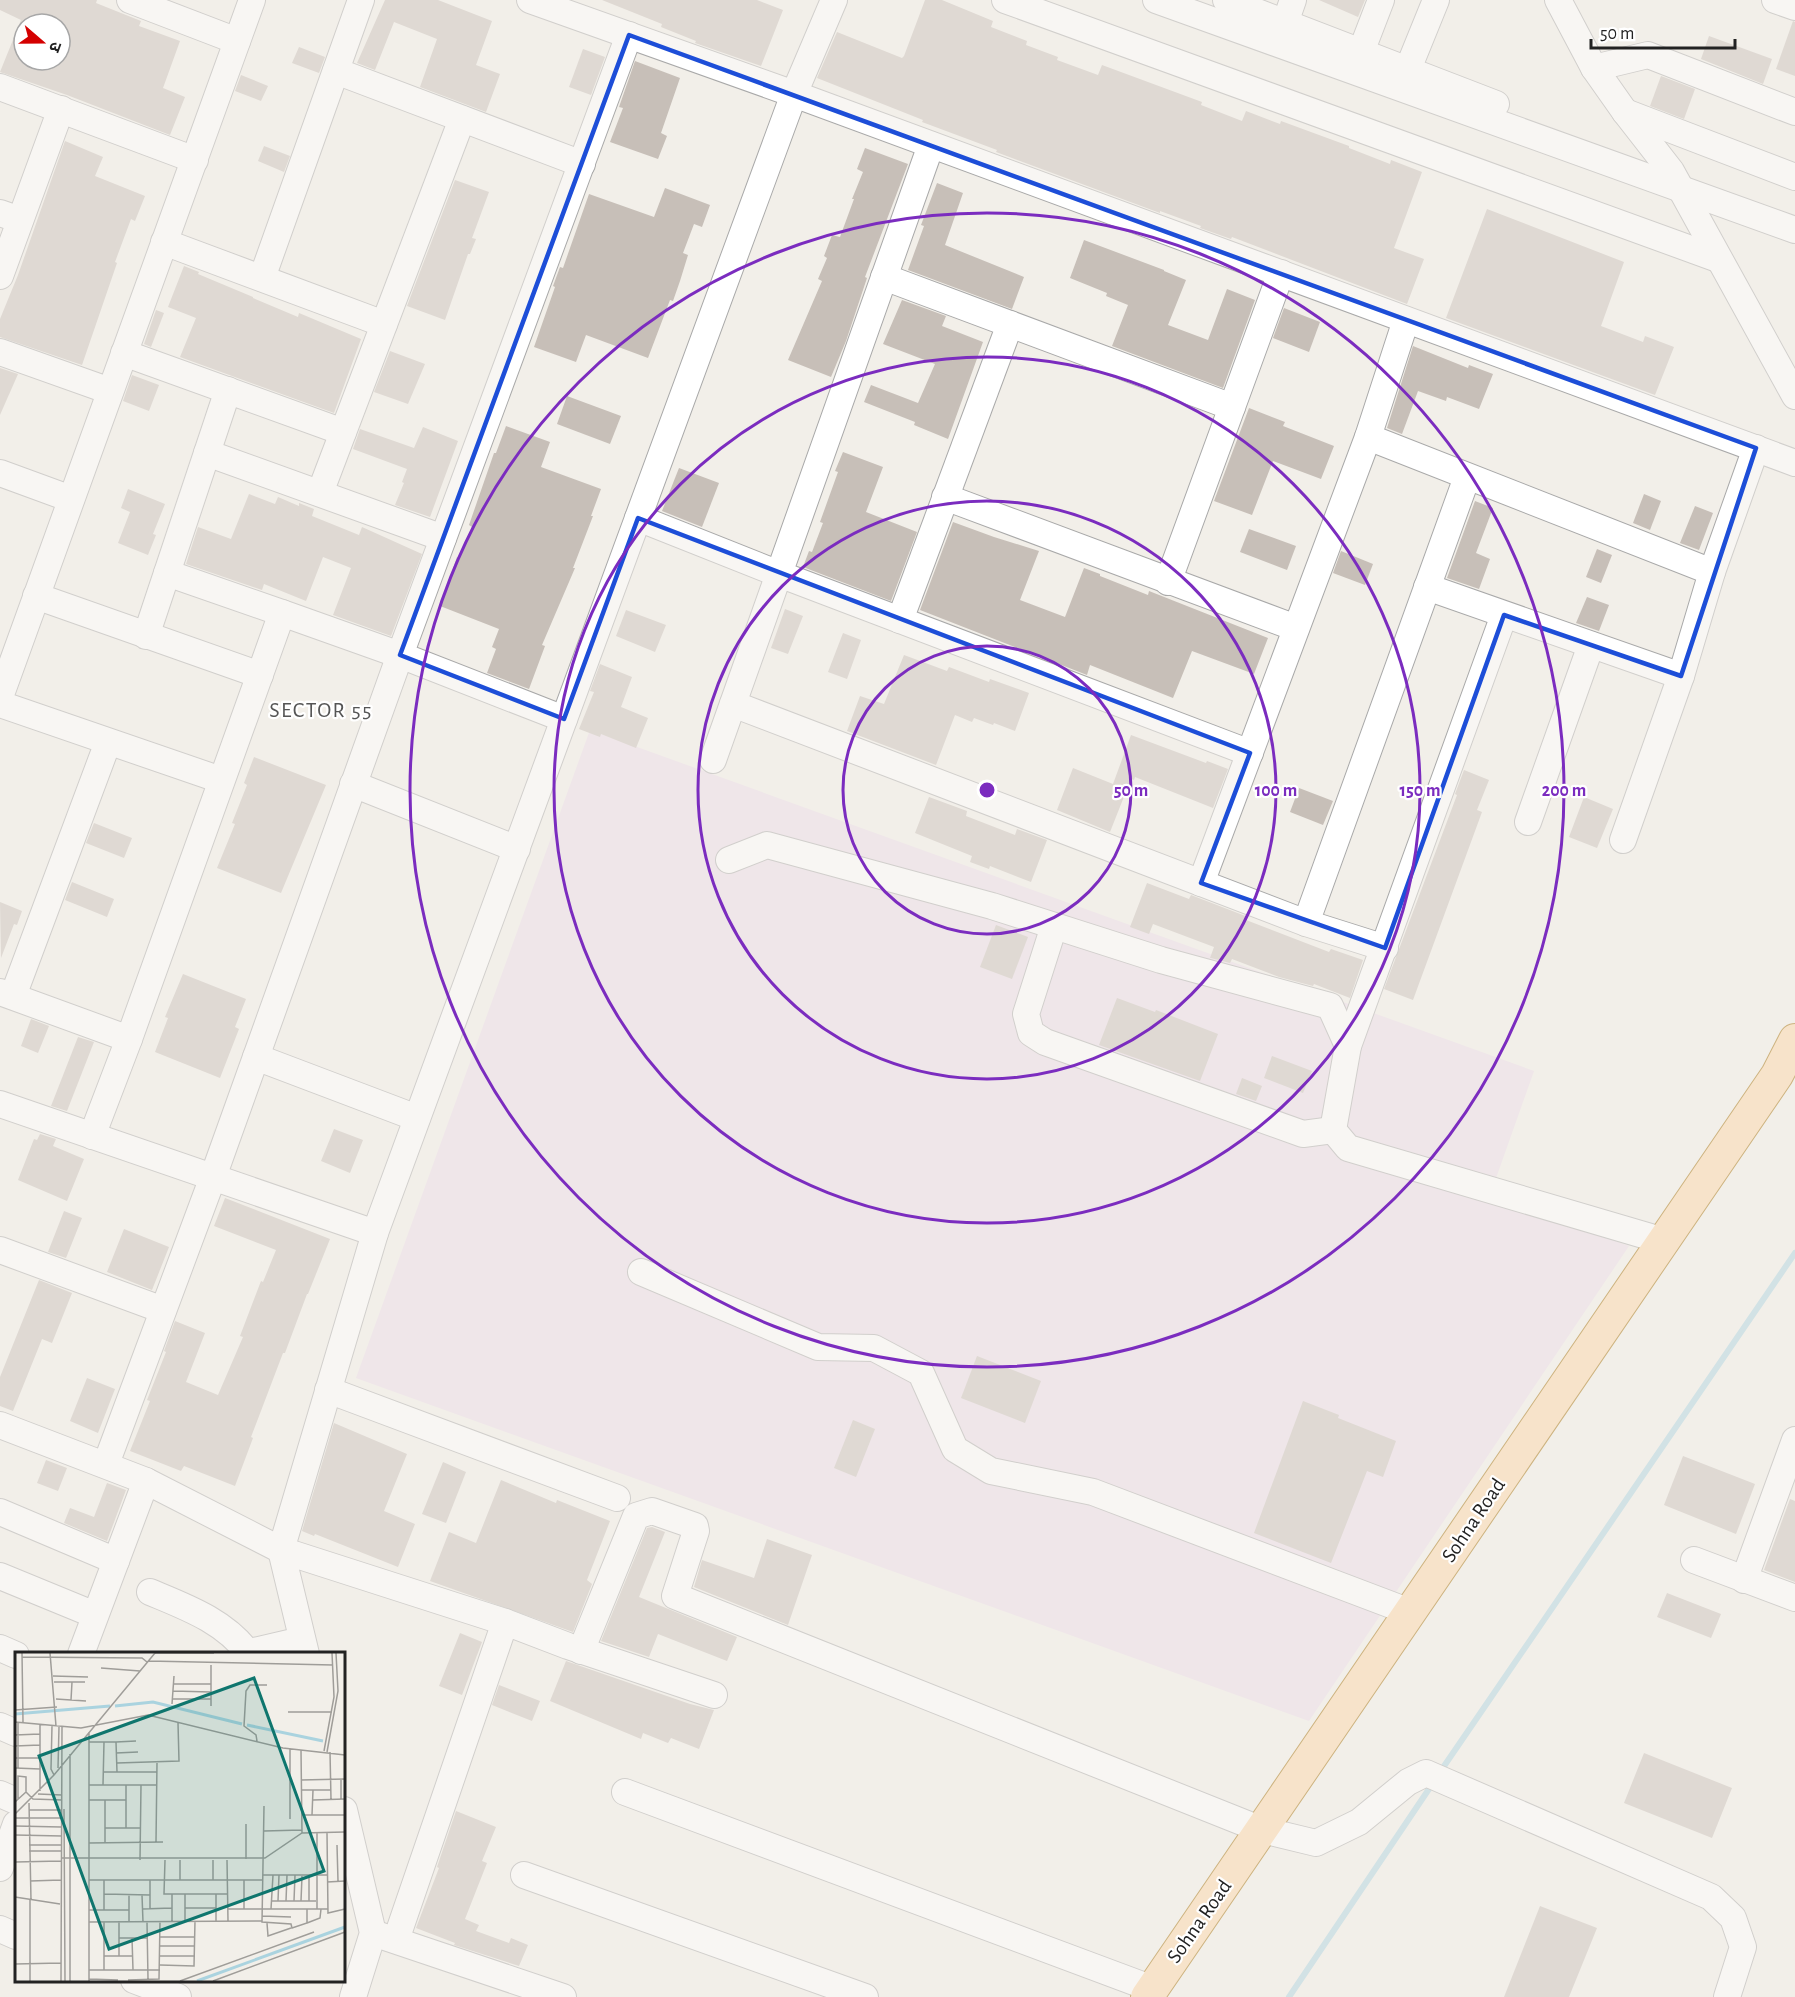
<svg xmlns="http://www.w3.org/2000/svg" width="1795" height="1997" font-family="'Alegreya Sans','Noto Sans Devanagari',sans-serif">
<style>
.industrial{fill:#ebdbe8}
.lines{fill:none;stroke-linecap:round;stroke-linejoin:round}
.stream{stroke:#aad3df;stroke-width:6}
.building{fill:#c7bfb8;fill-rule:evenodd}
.minor-casing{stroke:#a9a9a9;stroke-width:28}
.major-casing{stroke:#a06b00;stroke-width:34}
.minor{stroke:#fff;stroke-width:26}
.major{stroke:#fcd6a4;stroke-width:32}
.marked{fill:none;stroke:#1d4ed8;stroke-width:4.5;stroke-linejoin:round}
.ring{fill:none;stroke:#7b2cbf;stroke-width:3}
.labels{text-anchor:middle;stroke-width:4.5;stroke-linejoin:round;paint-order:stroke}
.street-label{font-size:21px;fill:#222;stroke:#fff}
.neighbourhood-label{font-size:22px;letter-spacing:1.5px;fill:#555;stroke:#fff}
.inset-river{fill:none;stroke:#aad3df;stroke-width:3}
.inset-road{fill:none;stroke:#9f9d99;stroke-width:1.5}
.view{fill:#0f766e;fill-opacity:0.15;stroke:#0f766e;stroke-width:3}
.inset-edge{fill:none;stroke:#222;stroke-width:3}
.centre{fill:#7b2cbf;stroke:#fff;stroke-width:3}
.ring-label{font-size:18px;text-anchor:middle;font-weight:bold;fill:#7b2cbf;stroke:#fff;stroke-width:4.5;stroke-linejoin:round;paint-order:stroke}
</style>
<rect width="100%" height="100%" fill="#f2efe9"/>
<polygon class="industrial" points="590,730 1534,1071 1490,1195 1629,1246 1309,1721 356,1378"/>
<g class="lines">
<g class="stream">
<polyline points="1440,1772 1795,1253"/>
<polyline points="1289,1997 1433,1783"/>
</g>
</g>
<g class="building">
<path d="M0 0H97L96 3 141 21 139 26 180 41 163 88 185 97 170 135 67 95 0 72 21 20 0 10ZM24 24H60V60H24Z"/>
<polygon points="385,0 438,0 492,21 476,65 500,74 486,112 420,87 437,39 394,22 375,70 357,63"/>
<polygon points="602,0 757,0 783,10 761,66 695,43 696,41 661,27 662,24"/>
<polygon points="925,0 942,0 993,21 991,27 1027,41 1026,45 1058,57 1057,60 1098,75 1102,65 1202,102 1201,105 1242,121 1246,111 1280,124 1281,121 1349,146 1349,148 1390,164 1391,160 1422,172 1394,248 1424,259 1407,304 1232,237 1231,239 1200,228 1201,226 1160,211 1160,213 996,152 997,150 922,122 923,120 817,78 837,32 902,58 904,56"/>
<polygon points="1319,0 1365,0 1358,17"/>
<polygon points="1793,21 1795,22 1795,76 1776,69"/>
<polygon points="1709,36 1772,59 1763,84 1701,59"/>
<polygon points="299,47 325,57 319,73 292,63"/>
<polygon points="583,49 605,57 591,95 569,87"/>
<polygon points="635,61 680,78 661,133 667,136 658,159 610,142 623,108 619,107"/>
<polygon points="241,75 268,86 261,101 235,91"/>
<polygon points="1661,76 1695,89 1684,119 1650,106"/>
<polygon points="65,141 103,157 95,176 145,196 135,221 131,219 115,262 117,263 82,365 0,337 0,319 18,275"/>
<polygon points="264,146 290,156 284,172 258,161"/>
<polygon points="865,148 908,164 865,277 867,278 846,341 831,377 788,360 822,281 818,279 827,258 824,256 832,235 840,237 854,199 852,199 863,172 857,169"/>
<polygon points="455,180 489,192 472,238 476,239 470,254 468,254 445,320 407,306"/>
<polygon points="937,183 963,193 945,245 1024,277 1012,309 908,270 924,226 921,225"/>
<polygon points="665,188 710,205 702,227 694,224 683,253 688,255 680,281 673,301 670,300 648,358 586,335 576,362 534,347 555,287 553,286 560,267 563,268 589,194 654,217"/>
<polygon points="1487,209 1624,262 1601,326 1643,342 1645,336 1674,347 1655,395 1446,318"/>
<polygon points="1084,240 1164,270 1164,271 1186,280 1168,325 1208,340 1227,289 1255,300 1223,388 1112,346 1128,305 1106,296 1107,293 1070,278"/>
<polygon points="184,266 199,272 198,274 253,297 253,298 298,317 299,313 361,339 334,413 180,357 196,318 168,307"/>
<polygon points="902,300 946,316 942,326 983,342 948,439 914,425 915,422 864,402 871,385 918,403 935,364 883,344"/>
<polygon points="1284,308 1320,322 1309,352 1273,338"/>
<polygon points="156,310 164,313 151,347 144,344"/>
<polygon points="1413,346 1468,368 1469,365 1493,374 1479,409 1447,397 1446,401 1418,391 1402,434 1387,428"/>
<polygon points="390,351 425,364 408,404 374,392"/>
<polygon points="0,368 18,374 0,415"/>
<polygon points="132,375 159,385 149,411 123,401"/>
<polygon points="567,396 621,416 610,444 557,424"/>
<polygon points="1249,408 1285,422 1283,426 1334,446 1321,479 1273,461 1252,515 1214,501"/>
<polygon points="506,426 550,442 541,467 601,489 591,516 593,516 573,568 575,568 542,645 545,646 529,689 487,673 496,649 492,647 499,629 440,606 457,557 459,558 472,527 469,525 494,453 496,453"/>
<polygon points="423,427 458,441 430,517 395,505 404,483 402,482 407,469 353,449 360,429 414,448"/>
<polygon points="843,452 883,467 866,512 917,532 891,601 803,567 809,551 812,552 823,523 820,522 838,472 835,471"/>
<polygon points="679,468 719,483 702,527 662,511"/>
<polygon points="128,489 165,504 153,534 156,535 148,555 118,543 130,512 121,508"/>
<polygon points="249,494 275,504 278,497 299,506 299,503 314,509 312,516 359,535 362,527 422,554 391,636 333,615 351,568 323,557 306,601 264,584 262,590 186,564 198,527 231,539"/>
<polygon points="1644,494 1661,501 1650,530 1633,523"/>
<polygon points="1475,501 1493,508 1476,553 1490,559 1479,589 1447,578"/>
<polygon points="1695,506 1713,513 1699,550 1680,543"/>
<polygon points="953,522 994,537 1039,551 1020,600 1065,617 1084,568 1100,574 1100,576 1148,595 1149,591 1268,638 1254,674 1192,651 1173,698 1090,665 1087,675 920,610"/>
<polygon points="1249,529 1296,546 1287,570 1240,552"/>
<polygon points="1597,549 1612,555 1601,583 1586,577"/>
<polygon points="1341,551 1373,564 1365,585 1333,573"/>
<polygon points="1587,597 1609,605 1599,631 1576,623"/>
<polygon points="785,609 803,616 788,654 771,648"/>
<polygon points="626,610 666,625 655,652 616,636"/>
<polygon points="843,633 861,640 847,679 828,672"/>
<polygon points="904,655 947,671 949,667 989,682 990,679 1029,693 1015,731 994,723 993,725 974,718 972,722 955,715 936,765 847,731 860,696 884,704"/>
<polygon points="600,664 632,677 621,707 648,718 636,748 601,734 600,737 579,729 594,692 590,691"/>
<polygon points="1131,735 1206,763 1207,761 1228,769 1213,808 1135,777 1134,780 1131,779 1110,832 1057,810 1073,768 1113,784"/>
<polygon points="254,757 326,785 281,893 217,868 235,824 232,823 247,785 244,783"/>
<polygon points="1464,770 1489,780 1477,810 1482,812 1413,1000 1384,989 1457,795 1455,794"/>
<polygon points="1299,788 1333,801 1323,825 1290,812"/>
<polygon points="929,797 967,811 966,816 1015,835 1017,829 1047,840 1031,882 990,866 989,869 970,862 972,856 915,833"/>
<polygon points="1584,797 1613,809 1597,848 1569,837"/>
<polygon points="94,823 132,838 124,858 86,843"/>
<polygon points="72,882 114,899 107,917 65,900"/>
<polygon points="1147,883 1189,899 1191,895 1248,917 1246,920 1329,952 1331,949 1363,960 1350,998 1314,984 1313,986 1279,977 1232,959 1230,963 1211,958 1210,958 1214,947 1153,924 1149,934 1130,927"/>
<polygon points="0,902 22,911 17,925 14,924 1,958"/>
<polygon points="996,925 1028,937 1012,979 980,967"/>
<polygon points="183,974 246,999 235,1027 239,1029 220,1078 155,1052 168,1018 165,1017"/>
<polygon points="1117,998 1155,1012 1156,1010 1218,1034 1200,1081 1099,1045"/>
<polygon points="31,1019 49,1026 38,1053 21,1046"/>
<polygon points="78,1037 94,1042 67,1111 51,1106"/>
<polygon points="1272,1056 1312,1071 1303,1093 1264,1078"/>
<polygon points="1242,1078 1262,1086 1256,1101 1236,1094"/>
<polygon points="334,1129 363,1140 350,1173 321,1161"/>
<polygon points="40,1134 56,1139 53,1146 84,1159 67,1201 18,1180 34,1139 37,1140"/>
<polygon points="225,1198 330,1239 308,1294 307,1294 285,1353 283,1353 251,1437 253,1438 235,1486 184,1466 181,1471 130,1451 150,1401 147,1400 166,1352 164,1351 175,1321 205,1333 186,1382 218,1395 243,1337 240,1336 261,1281 263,1282 276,1250 214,1226"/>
<polygon points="64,1211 82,1218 66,1258 48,1252"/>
<polygon points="124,1229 169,1247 152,1290 107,1272"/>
<polygon points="39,1280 72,1293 52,1343 42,1339 13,1411 0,1406 0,1377"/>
<polygon points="977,1356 1041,1381 1025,1423 961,1398"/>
<polygon points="87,1378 115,1389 98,1433 70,1421"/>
<polygon points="1303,1401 1339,1415 1338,1418 1396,1441 1383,1477 1367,1471 1331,1563 1254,1533"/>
<polygon points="853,1420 875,1429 856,1477 834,1468"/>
<polygon points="334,1423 407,1454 384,1511 415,1524 398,1567 315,1534 314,1536 302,1531"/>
<polygon points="1683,1456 1755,1484 1736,1534 1664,1505"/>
<polygon points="46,1460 67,1468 58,1491 37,1483"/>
<polygon points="443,1462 466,1472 446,1523 422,1514"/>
<polygon points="501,1480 556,1503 557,1500 610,1521 587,1580 592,1584 573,1632 430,1581 449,1532 476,1543"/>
<polygon points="107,1483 126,1490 107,1541 64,1523 70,1508 94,1517"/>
<polygon points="1790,1499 1795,1501 1795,1582 1764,1570"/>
<polygon points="652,1527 665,1532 639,1597 737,1637 727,1661 658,1634 649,1657 601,1641 647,1528"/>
<polygon points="767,1539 812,1555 788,1625 694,1587 702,1560 754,1578"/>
<polygon points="1667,1593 1721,1614 1711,1638 1657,1617"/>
<polygon points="460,1633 482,1642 462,1695 439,1686"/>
<polygon points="566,1661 690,1704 714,1710 699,1749 671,1738 668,1743 643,1733 641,1739 550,1701"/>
<polygon points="499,1685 540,1701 532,1721 492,1705"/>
<polygon points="1644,1753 1732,1788 1712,1838 1624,1803"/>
<polygon points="456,1811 496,1827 482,1861 487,1863 465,1919 479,1925 476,1931 509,1943 511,1938 528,1945 519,1966 454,1945 455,1943 416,1928 439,1868 437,1867"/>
<polygon points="1540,1906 1597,1928 1569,1997 1504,1997"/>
</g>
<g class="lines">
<defs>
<g id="minor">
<polyline points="130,0 237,41"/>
<polyline points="530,0 794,94 1795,463"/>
<polyline points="1005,0 1718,259"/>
<polyline points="1156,0 1795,230"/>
<polyline points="1226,0 1496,104"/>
<polyline points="1558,0 1594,68 1625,112 1671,171 1795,396"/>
<polyline points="1775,0 1795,7"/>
<polyline points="1285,23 1293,0"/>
<polyline points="1361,52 1381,0"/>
<polyline points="1594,68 1648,55 1795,112"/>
<polyline points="1408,69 1436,0"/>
<polyline points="336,71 582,164"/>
<polyline points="0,87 195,160"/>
<polyline points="1625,112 1795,177"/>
<polyline points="0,213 20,220"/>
<polyline points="164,242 384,324"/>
<polyline points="0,276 61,109"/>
<polyline points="884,277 1232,407"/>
<polyline points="262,278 361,0"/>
<polyline points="0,352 110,391"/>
<polyline points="124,353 343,432"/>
<polyline points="1368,437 1712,572"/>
<polyline points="207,453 443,538"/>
<polyline points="0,473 71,499"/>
<polyline points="320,493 462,119"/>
<polyline points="945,497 1296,628"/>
<polyline points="638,518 779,574 1250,753"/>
<polyline points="167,573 282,613"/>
<polyline points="1168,582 1281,273"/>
<polyline points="1427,587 1681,676 1712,572 1756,448"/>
<polyline points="36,596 260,675"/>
<polyline points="1504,615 1348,1046 1333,1130 1348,1148 1664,1241"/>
<polyline points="900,620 1010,324"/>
<polyline points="146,636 228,390"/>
<polyline points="0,697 252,0"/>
<polyline points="0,704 221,780"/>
<polyline points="733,704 1306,923 1385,948"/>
<polyline points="713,760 931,145"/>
<polyline points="353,784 517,849"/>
<polyline points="1528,822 1591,645"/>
<polyline points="1623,840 1681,676"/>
<polyline points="729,860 767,845 992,906 1161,960 1330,1006 1348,1046"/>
<polyline points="1201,883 1368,437 1406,320"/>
<polyline points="1306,923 1467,477"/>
<polyline points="1054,926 1026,1014 1031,1033 1045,1042 1303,1134 1333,1130"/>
<polyline points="0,992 129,1039"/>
<polyline points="13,996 108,742"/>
<polyline points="256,1057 417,1118"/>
<polyline points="0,1104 375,1233"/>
<polyline points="92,1136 129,1039 282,613 400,655 564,719"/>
<polyline points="0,1250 163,1310"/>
<polyline points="641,1272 818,1347 874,1348 921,1373 955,1449 991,1471 1093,1492 1410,1612"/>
<polyline points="328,1390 617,1498"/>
<polyline points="0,1425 146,1481 281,1550 505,1622 568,1646 714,1695"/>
<polyline points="106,1464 213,1177 400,655 629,35"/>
<polyline points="0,1512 116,1561"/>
<polyline points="1694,1560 1795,1598"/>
<polyline points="0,1576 95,1615"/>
<polyline points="1744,1580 1795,1440"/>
<path d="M150 1592C186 1607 225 1621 249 1654"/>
<polyline points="0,1648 16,1655"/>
<polyline points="581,1651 636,1516 652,1511 695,1526 696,1531 675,1596 1262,1830 1316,1843 1359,1822 1408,1782 1426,1773 1711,1897 1733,1918 1743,1947 1727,1997"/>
<polyline points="81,1654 146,1481"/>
<polyline points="251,1654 254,1651 302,1640"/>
<polyline points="306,1654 281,1550 375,1233 794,94 834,0"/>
<polyline points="0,1726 16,1733"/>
<polyline points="625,1792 1153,1989"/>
<polyline points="0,1794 16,1801"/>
<polyline points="344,1810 373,1933 353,1997"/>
<polyline points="0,1868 16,1824"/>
<polyline points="524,1875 865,1997"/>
<polyline points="0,1929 16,1936"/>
<polyline points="373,1933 563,1997"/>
<polyline points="396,1940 505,1622"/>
<polyline points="134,1980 178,1997"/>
</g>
<polyline id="major" points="1147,1997 1777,1075 1795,1040"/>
</defs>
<use href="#minor" class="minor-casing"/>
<use href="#major" class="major-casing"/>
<use href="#minor" class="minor"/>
<use href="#major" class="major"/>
</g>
<path d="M0 0H1795V1997H0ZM629 35 1756 448 1681 676 1504 615 1385 948 1201 883 1250 753 638 518 564 719 400 655Z" fill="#f2efe9" fill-opacity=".55" fill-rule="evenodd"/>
<path class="marked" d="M629 35 1756 448 1681 676 1504 615 1385 948 1201 883 1250 753 638 518 564 719 400 655Z"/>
<g class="ring">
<circle cx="987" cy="790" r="144"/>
<circle cx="987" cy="790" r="289"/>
<circle cx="987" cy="790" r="433"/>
<circle cx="987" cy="790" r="577"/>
</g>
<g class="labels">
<g class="street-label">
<text transform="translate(1473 1520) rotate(-56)" y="7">Sohna Road</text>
<text transform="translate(1199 1921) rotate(-55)" y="7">Sohna Road</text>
</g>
<g class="neighbourhood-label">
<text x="321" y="717">SECTOR 55</text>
</g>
</g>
<g transform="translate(15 1652)">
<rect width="330" height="330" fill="#f2efe9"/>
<path class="inset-river" d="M100 54 138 50 227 72M0 62 95 54M232 73 308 89M182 329 330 275"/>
<path class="inset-road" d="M7 1 8 70M35 1 41 74M140 1H199M7 5 127 6 132 10M133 9 318 13M86 16 125 19M38 24 73 25M39 30H70M158 32H196M158 39 196 40M41 47 71 49M158 47H196M56 48 57 30M157 52 159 24M196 54V13M0 58 42 55M273 60H317M0 70 66 76 133 63 268 96 330 103M3 70V116M37 74 36 117 39 123M0 83 25 82M242 89 241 83 229 74 231 39 235 33H252M74 90H101L102 120M101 90 121 89M0 94 25 93M275 97V167M286 98 287 181M309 99 319 45 317 1M312 100 323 39 321 1M315 100 316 147M101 101 123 100M55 102V329M0 106H25M102 111 164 109 163 71M0 116 25 117M43 116 44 75M88 120H142M326 127V147M286 128 330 127M74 133H142M88 133 89 90M286 138H316M25 139V72M23 142 47 143M3 147V124L11 125V140M74 148H111M298 148 330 147M0 150 11 140 18 147 47 148M14 151 16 248M249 154 247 270 276 272 277 276 292 271V257M49 157 50 329M14 158H46M0 162 39 123 140 1M287 163H330M297 163 298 138M0 166H46M0 174 46 175M90 176H126M111 176V133M249 179 287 178M312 181 313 261 330 257M0 183 47 184M141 190 142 111M74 191 148 190M90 191V148M14 193H46M322 193 323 229M14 199H46M46 206H250L287 181 330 180M231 207V172M125 208 126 133M150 208 149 242H213M212 208 213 269M0 210 46 209M248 223H312M74 228H248M135 228V257M165 228V208M198 228V208M15 229 46 228M312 230 330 229M89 242 135 243M157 242V269M170 242V269M201 242V269M127 243 128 270M0 245 45 252M15 248V329M256 249H301M263 249 264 223M271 249 272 223M279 249 280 223M286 249 287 224M294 249V224M170 256H201M127 257 157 256M213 257H313M229 257V228M256 257 258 223M302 257V180M74 258H114M89 258V228M247 264 276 265M74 270 247 269M114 270V243M132 270 133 327M252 271 253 284 276 276M292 271 305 266 306 257M145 285H180M104 286H132M117 286 118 318M145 294H180M89 304H118M104 304V269M145 304H180M0 312 46 311M145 313 179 314 180 269M74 318H145M89 318V270M74 327 103 328M113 328 144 327 145 269M46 329 47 75M74 329V80M165 329 299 280M198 329 330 280"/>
<path class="view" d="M239 26 309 219 94 297 24 104Z"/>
<rect width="330" height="330" class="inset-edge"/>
</g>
<circle cx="987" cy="790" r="9" class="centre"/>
<g class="ring-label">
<text x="1131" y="796">50 m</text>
<text x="1276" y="796">100 m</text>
<text x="1420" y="796">150 m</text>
<text x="1564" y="796">200 m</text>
</g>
<g transform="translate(42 42) rotate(110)"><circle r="28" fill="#ffffff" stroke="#a7a7a7" stroke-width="1.5"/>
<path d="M0-4.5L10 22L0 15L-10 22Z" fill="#d40000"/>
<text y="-9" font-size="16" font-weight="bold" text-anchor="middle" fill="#222222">उ</text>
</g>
<path d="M1591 39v9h144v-9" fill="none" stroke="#222222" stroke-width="3"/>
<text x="1600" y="39" font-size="18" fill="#222222" stroke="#ffffff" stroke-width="4.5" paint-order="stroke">50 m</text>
</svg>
